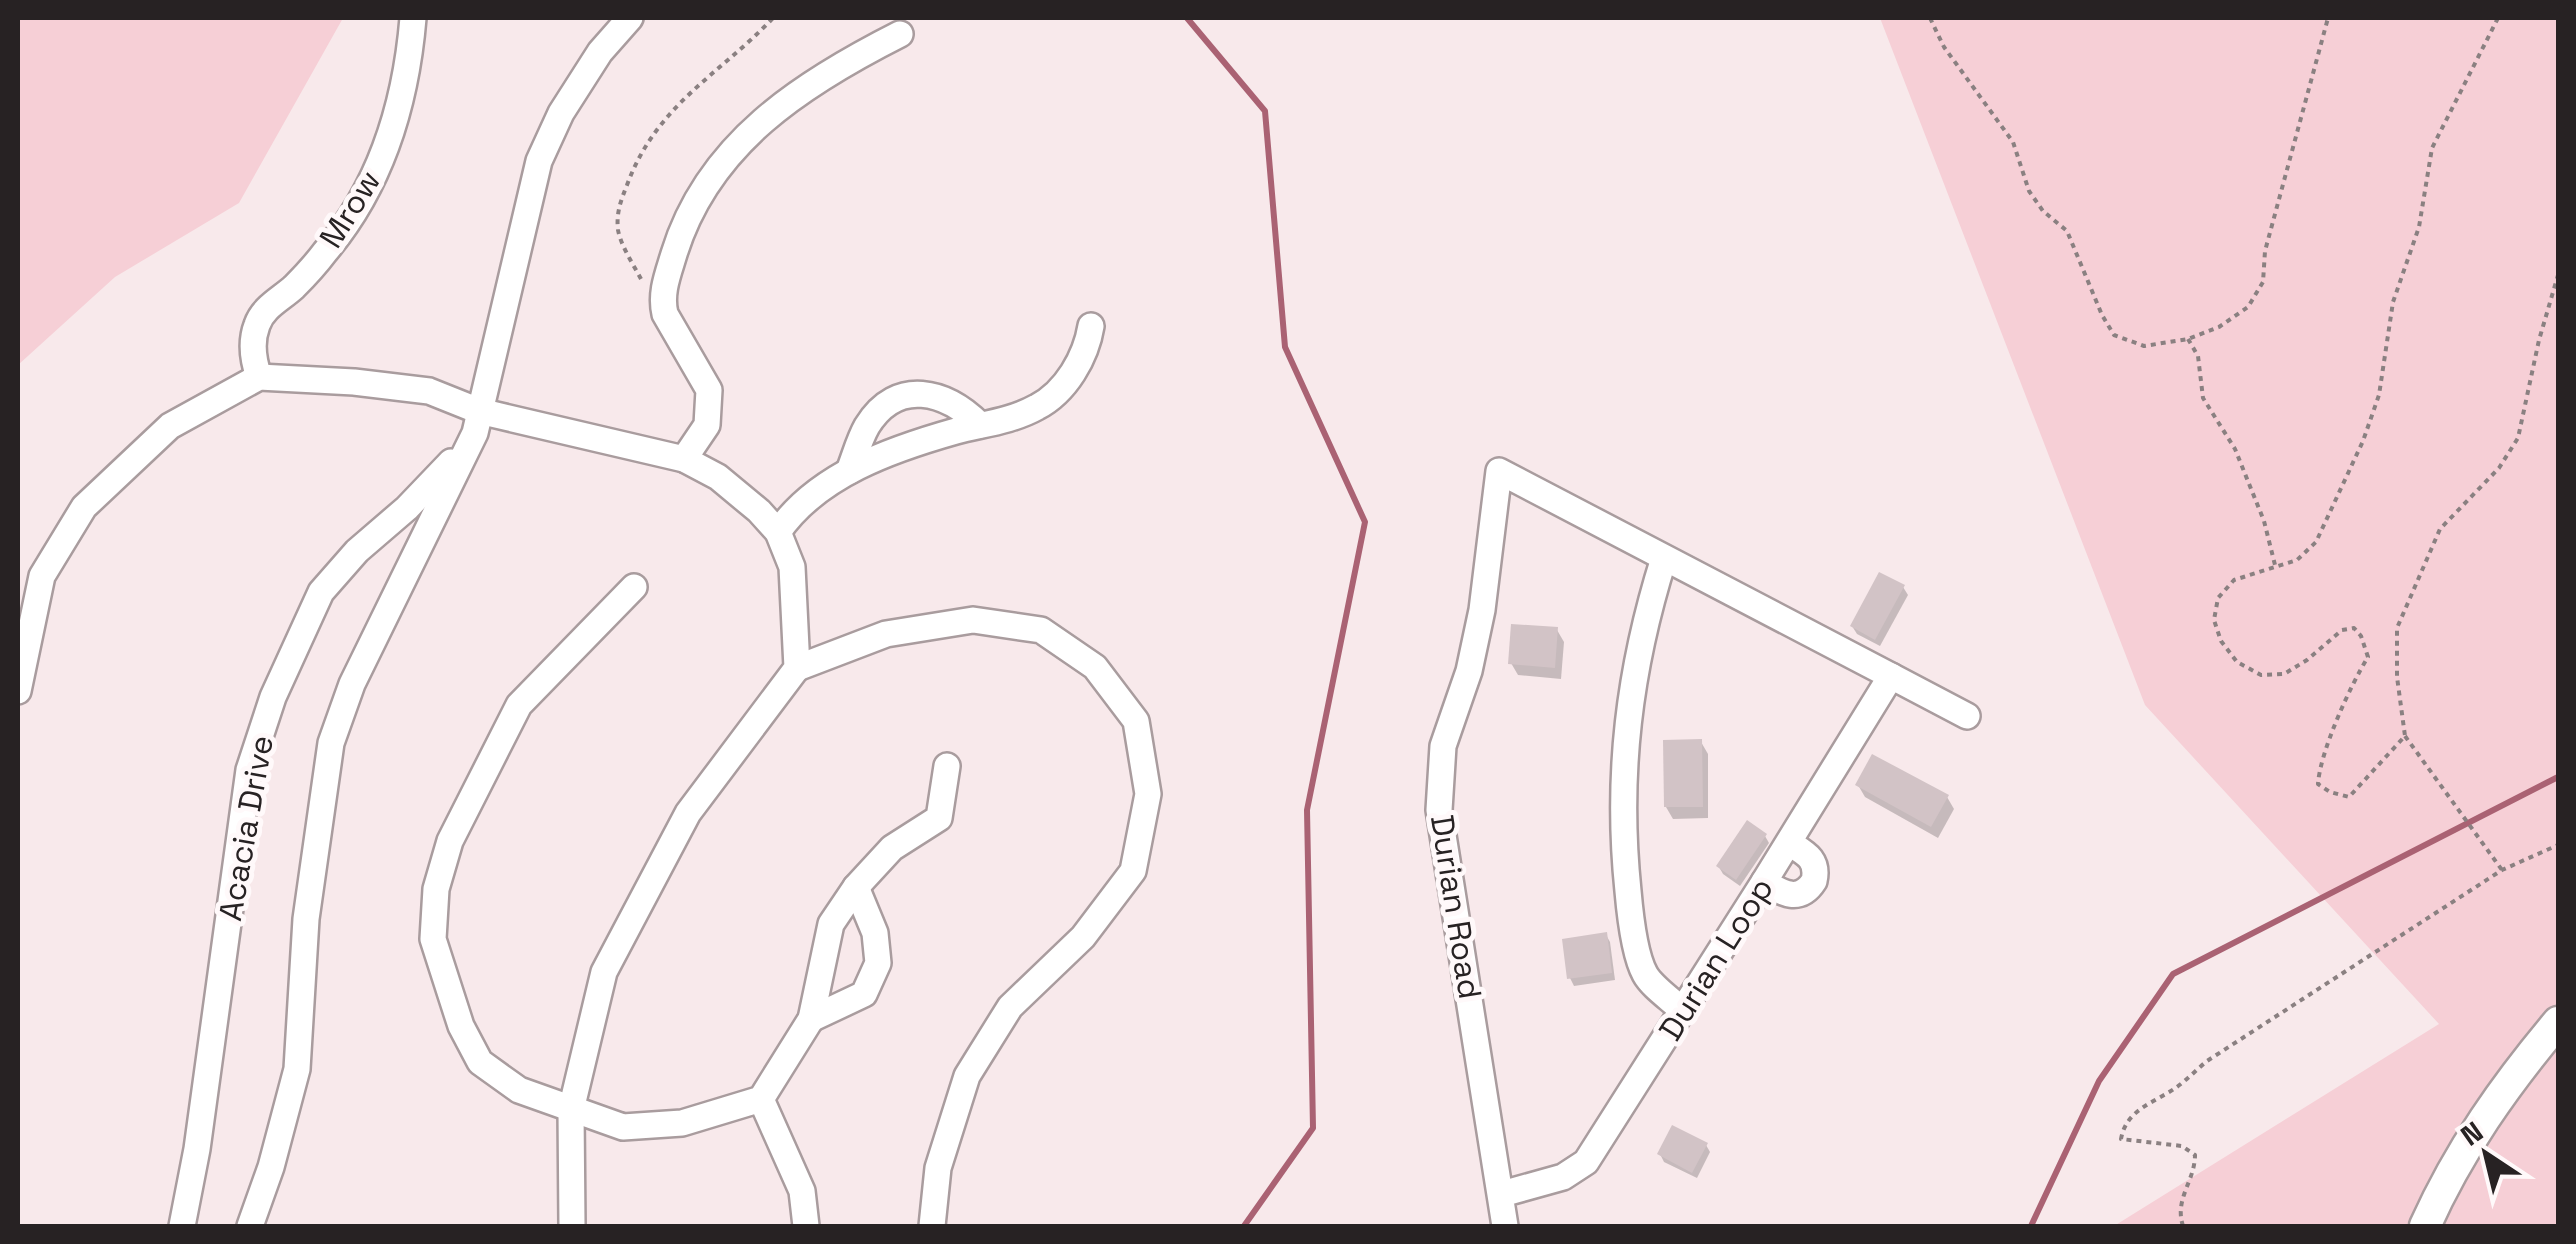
<svg xmlns="http://www.w3.org/2000/svg" width="2576" height="1244" font-family="'Space Grotesk',sans-serif">
<style>
.green{fill:#f6cfd6}
.shadow{fill:#0003}
.lines{fill:none;stroke-linecap:round;stroke-linejoin:round}
.stream{stroke:#aa6273;stroke-width:6}
.building{fill:#d2c3c6}
.minor-casing{stroke:#a99c9e;stroke-width:30}
.major-casing{stroke:#a99c9e;stroke-width:35}
.path{stroke:#8a8081;stroke-width:4;stroke-dasharray:5 5;stroke-linecap:butt}
.minor{stroke:#fff;stroke-width:25}
.major{stroke:#fff;stroke-width:30}
.labels{text-anchor:middle;stroke-width:10;stroke-linejoin:round;paint-order:stroke}
.street-label{font-size:32px;fill:#272223;stroke:#fff9fa}
</style>
<rect width="100%" height="100%" fill="#f8e9eb"/>
<g class="green">
<polygon points="18,18 343,18 239,203 115,277 18,365"/>
<polygon points="1880,18 2558,18 2558,1226 2114,1226 2439,1024 2145,705"/>
</g>
<g class="shadow">
<polygon points="1903,587 1908,595 1880,646 1857,634 1852,626"/>
<polygon points="1557,630 1564,642 1561,679 1518,675 1511,663"/>
<polygon points="1701,742 1708,754 1708,818 1673,819 1666,807"/>
<polygon points="1858,785 1947,797 1954,809 1938,838 1865,797"/>
<polygon points="1765,836 1769,843 1740,886 1723,874 1719,867"/>
<polygon points="1606,935 1610,942 1615,980 1574,986 1570,978"/>
<polygon points="1706,1145 1710,1152 1697,1178 1664,1162 1660,1154"/>
</g>
<g class="lines">
<g class="stream">
<polyline points="1187,18 1265,111 1285,347 1365,522 1307,810 1313,1128 1244,1226"/>
<polyline points="2031,1226 2099,1081 2173,974 2558,777"/>
</g>
</g>
<g class="building">
<polygon points="1879,572 1905,585 1875,640 1850,626"/>
<polygon points="1511,624 1558,627 1555,668 1508,664"/>
<polygon points="1702,739 1703,807 1664,807 1663,740"/>
<polygon points="1872,754 1949,795 1931,827 1855,785"/>
<polygon points="1747,820 1767,834 1736,880 1716,866"/>
<polygon points="1607,932 1612,973 1567,979 1562,939"/>
<polygon points="1672,1125 1708,1143 1692,1173 1657,1154"/>
</g>
<g class="lines">
<defs>
<g id="minor">
<path d="M259 377C253 360 250 343 257 325 263 307 281 299 294 287 305 276 316 264 325 252 381 186 406 103 413 18"/>
<path d="M684 459 707 425 709 390 665 314C660 293 668 274 674 254 708 143 803 83 900 34"/>
<path d="M849 471C855 456 859 440 867 426 897 377 946 391 980 425"/>
<path d="M778 532C817 475 892 449 956 431 983 424 1012 421 1037 407 1066 392 1086 357 1091 326"/>
<path d="M1664 558C1629 669 1616 775 1628 891 1630 914 1634 954 1645 974 1652 987 1672 1000 1683 1011"/>
<polyline points="634,587 519,705 450,841 436,889 433,939 461,1026 480,1062 519,1090 623,1127 682,1123 761,1099 811,1019 831,924 856,887 892,848 939,818 947,766"/>
<polyline points="797,668 886,634 973,620 1041,630 1095,667 1136,721 1148,794 1133,871 1083,937 1010,1007 967,1076 938,1168 932,1226"/>
<polyline points="1891,676 1967,716"/>
<polyline points="18,691 42,576 84,507 170,426 259,377 354,382 429,391 479,411 684,459 718,477 759,511 778,532 792,567 797,668 688,813 604,972 571,1110 572,1226"/>
<path d="M1764 882C1783 894 1800 903 1814 881 1819 859 1805 853 1789 843"/>
<polyline points="811,1019 864,994 878,963 875,933 856,887"/>
<polyline points="761,1099 802,1191 806,1226"/>
<polyline points="1502,1194 1563,1177 1586,1162 1764,882 1891,676 1499,471 1482,610 1469,671 1443,746 1439,810 1505,1226"/>
<polyline points="182,1226 197,1149 249,770 273,697 321,592 357,551 407,508 451,462"/>
<polyline points="250,1226 271,1167 297,1069 306,919 331,743 352,684 475,433 539,161 561,113 600,52 630,18"/>
</g>
<path id="major" d="M2425 1226C2459 1150 2505 1085 2558 1022"/>
</defs>
<use href="#minor" class="minor-casing"/>
<use href="#major" class="major-casing"/>
<g class="path">
<polyline points="1930,18 1944,47 2013,142 2029,191 2043,211 2067,231 2102,315 2114,335 2144,346 2188,339 2219,327 2248,307 2263,282 2265,251 2328,18"/>
<path d="M2498 18 2432 148 2419 227 2393 302 2379 395 2363 441 2316 542 2297 560 2234 580 2218 598 2214 620 2221 641 2237 662 2261 675 2284 674 2307 660 2342 630 2354 628 2361 636 2368 657C2350 686 2320 752 2318 784L2330 792 2349 797 2405 736 2397 677V628L2440 529 2499 468 2518 438 2539 340 2558 275"/>
<path d="M641 279C633 264 621 246 618 230 616 213 621 200 627 185 657 104 718 76 773 18"/>
<polyline points="2188,339 2198,356 2203,398 2235,449 2264,521 2275,565"/>
<polyline points="2405,736 2502,870"/>
<path d="M2183 1226C2174 1199 2195 1181 2195 1155L2182 1146 2121 1139C2126 1110 2153 1103 2174 1089 2186 1081 2196 1070 2207 1061L2502 870 2558 845"/>
</g>
<use href="#minor" class="minor"/>
<use href="#major" class="major"/>
</g>
<g class="labels">
<g class="street-label">
<text transform="translate(350 209) rotate(-58)" y="11">Mrow</text>
<text transform="translate(246 828) rotate(-80)" y="11">Acacia Drive</text>
<text transform="translate(1456 907) rotate(81)" y="11">Durian Road</text>
<text transform="translate(1716 959) rotate(-58)" y="11">Durian Loop</text>
</g>
</g>
<rect width="2576" height="1244" fill="none" stroke="#272223" stroke-width="40"/>
<g transform="translate(2486 1154) rotate(325)" stroke="#fff9fa" stroke-width="8" paint-order="stroke">
<path d="M0-8L18 38L0 25L-18 38Z" fill="#272223"/>
<text y="-15" font-size="28" font-weight="bold" text-anchor="middle" fill="#272223">N</text>
</g>
</svg>
